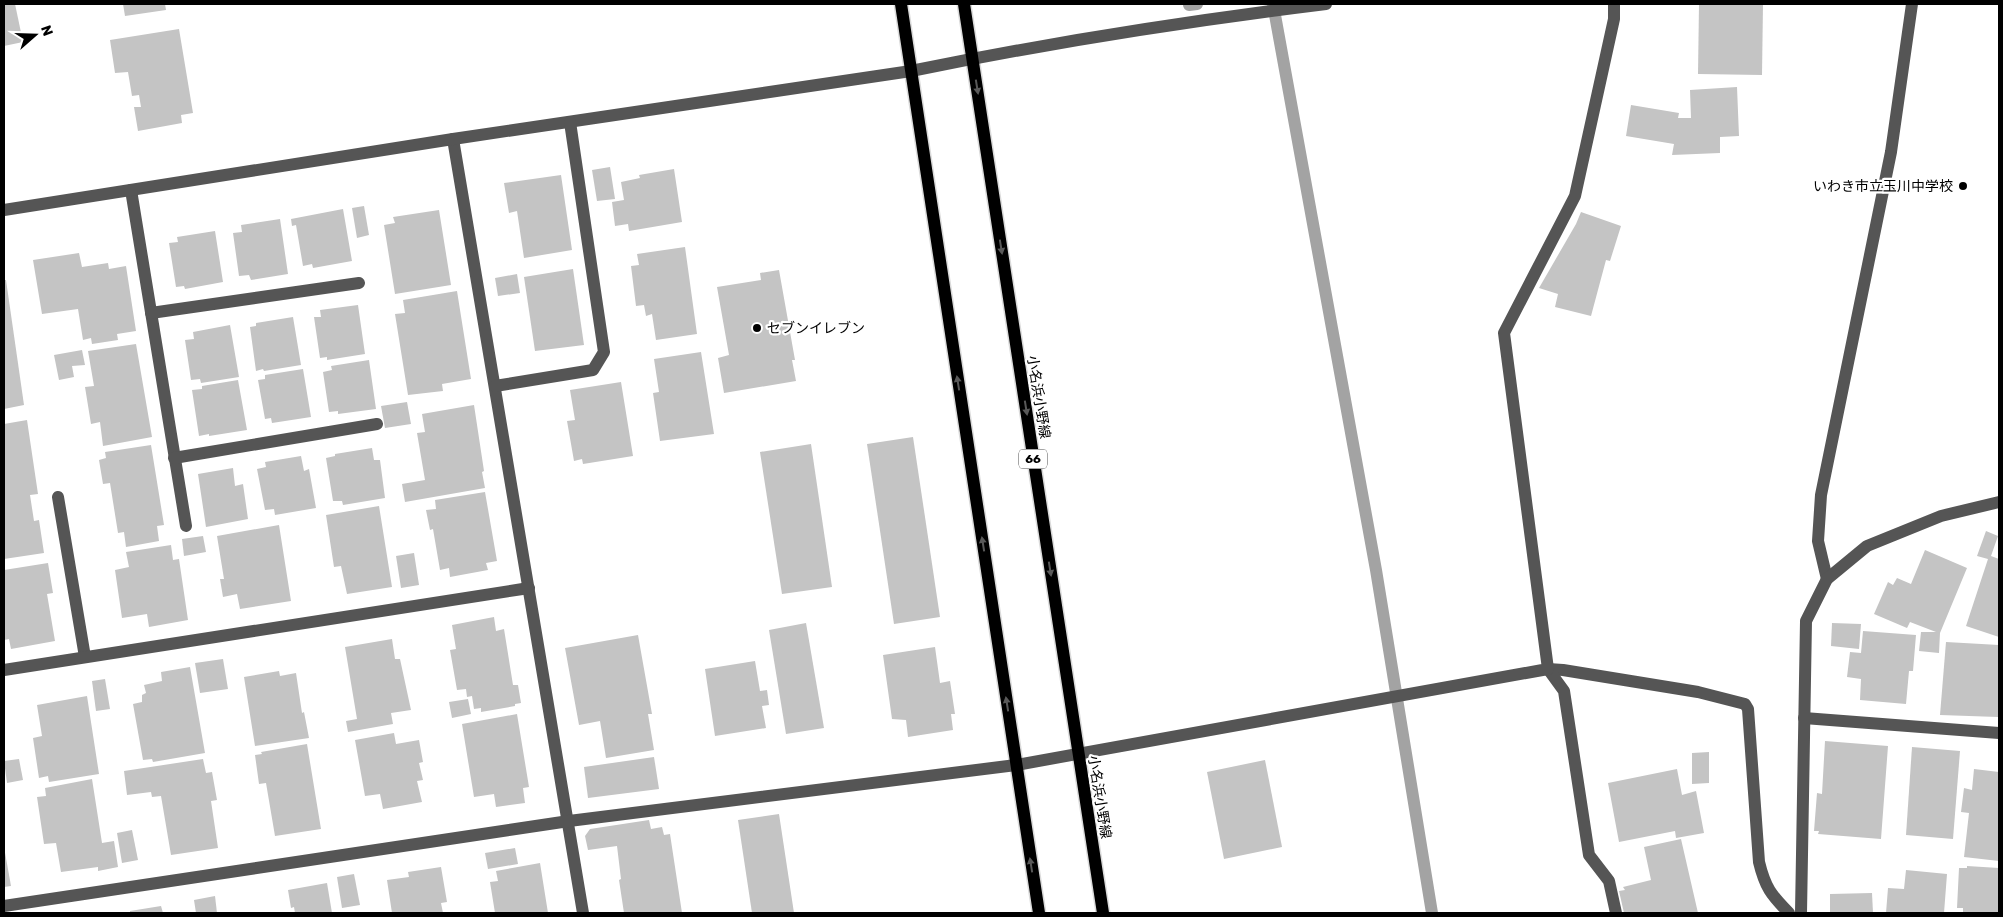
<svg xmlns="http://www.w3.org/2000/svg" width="2003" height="917" font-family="Rubik,'Noto Sans JP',sans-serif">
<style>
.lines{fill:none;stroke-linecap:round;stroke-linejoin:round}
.stream{stroke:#a3a3a3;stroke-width:12}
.building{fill:#c4c4c4}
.major-casing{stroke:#dbdbdb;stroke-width:15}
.minor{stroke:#555;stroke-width:12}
.major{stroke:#000;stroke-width:12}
.oneway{fill:#595959}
.poi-dot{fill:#000;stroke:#fff;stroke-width:2}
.labels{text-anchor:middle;stroke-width:4.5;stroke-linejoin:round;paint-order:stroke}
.shield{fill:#fff;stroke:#4c4c4c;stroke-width:1}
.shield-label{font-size:12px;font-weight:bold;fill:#000}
.poi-label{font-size:14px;fill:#000;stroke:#fff;text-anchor:end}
.street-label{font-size:14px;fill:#000;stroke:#fff}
</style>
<rect width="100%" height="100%" fill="#fff"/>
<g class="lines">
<g class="stream">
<polyline points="1189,4 1189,5 1197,4"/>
<polyline points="1273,4 1376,570 1432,913"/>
</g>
</g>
<g class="building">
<polygon points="4,4 15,4 23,42 4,46"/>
<polygon points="123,4 165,4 166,10 125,16"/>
<polygon points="1699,4 1763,4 1762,75 1698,74"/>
<polygon points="179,29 193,113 181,115 182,123 138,131 134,107 141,107 139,95 132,96 128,72 115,73 110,40"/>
<polygon points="1737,87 1739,136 1720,137 1720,153 1672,155 1674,144 1626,136 1631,105 1679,113 1678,118 1691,118 1690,90"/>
<polygon points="610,167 615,199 597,201 592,170"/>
<polygon points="674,169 682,222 629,231 628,224 615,226 612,202 624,200 621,182 640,178 639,175"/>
<polygon points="561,175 572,250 524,258 517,211 509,213 504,183"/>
<polygon points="364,206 369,235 357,238 352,208"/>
<polygon points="343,209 352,261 313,268 312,264 303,266 296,225 292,226 291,219"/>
<polygon points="439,210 451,285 395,294 384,225 395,223 393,217"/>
<polygon points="1581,212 1621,226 1610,261 1606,260 1591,316 1555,307 1558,294 1539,288 1576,224"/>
<polygon points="280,219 288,274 251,280 249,275 239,276 233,233 242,232 241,225"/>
<polygon points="215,231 223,282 185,289 184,286 176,287 169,243 178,242 177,237"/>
<polygon points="685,247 697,334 656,340 652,314 646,316 644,305 636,306 631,266 639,265 637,254"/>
<polygon points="79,253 82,267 108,263 109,269 126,266 136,331 117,334 118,340 92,344 91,338 83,340 78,309 42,314 33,260"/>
<polygon points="573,269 584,345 535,351 524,277"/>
<polygon points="779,270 795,360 792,360 796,381 724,393 718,358 729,355 717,287 761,280 760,273"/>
<polygon points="517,274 520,293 498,296 495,278"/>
<polygon points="4,280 6,280 24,405 4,409"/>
<polygon points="457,291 471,379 442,384 443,391 408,395 395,314 405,313 403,300"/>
<polygon points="358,305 365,354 327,360 327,357 320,358 314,317 321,317 320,310"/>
<polygon points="293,317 301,365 264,371 263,369 256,371 250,327 256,326 256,323"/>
<polygon points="230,325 239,377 201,383 200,379 191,380 185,340 194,339 193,332"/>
<polygon points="136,344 152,437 103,446 100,422 91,424 85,387 94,386 88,351"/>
<polygon points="82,350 85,365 72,366 74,377 59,380 54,355"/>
<polygon points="701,352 714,434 660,441 653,393 659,392 654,359"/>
<polygon points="369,360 376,409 338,414 338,411 329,412 323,372 332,370 331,366"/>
<polygon points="303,369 311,417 272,423 271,418 265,419 258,380 265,379 265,375"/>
<polygon points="238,380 247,430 209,436 209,434 199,436 192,390 202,389 202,386"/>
<polygon points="621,382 633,456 583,464 582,459 574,461 567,421 575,420 570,390"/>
<polygon points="407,402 411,424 385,428 381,406"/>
<polygon points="474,405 484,471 482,472 485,488 405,502 402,484 425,480 417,433 425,432 422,414"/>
<polygon points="27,420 38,494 30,495 34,521 39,520 44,553 4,559 4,424"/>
<polygon points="913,437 940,617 894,624 867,444"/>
<polygon points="811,444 832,587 782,594 760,452"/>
<polygon points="151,445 164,525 157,526 159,541 126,547 124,532 118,533 110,483 103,484 99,460 106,458 105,452"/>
<polygon points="372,448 374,460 380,460 385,498 343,505 342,501 333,501 326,458 335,456 335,454"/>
<polygon points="301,456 304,471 309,469 316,508 275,515 274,509 265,510 257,469 266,467 265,462"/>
<polygon points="233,468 235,486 243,484 248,519 206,527 198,474"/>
<polygon points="485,492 497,561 486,563 488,570 450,577 449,568 440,570 433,529 430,530 426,510 436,509 435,500"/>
<polygon points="379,506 392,587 347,594 341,566 334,567 326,515"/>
<polygon points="279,525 291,601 240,609 237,594 223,597 220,579 224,579 217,536"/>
<polygon points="1986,531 1998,536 1991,556 1999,559 1999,637 1966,626 1988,559 1977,556"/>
<polygon points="203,536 206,552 184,556 182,539"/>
<polygon points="171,545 173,560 179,559 188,620 149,627 147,614 122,618 115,570 129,567 126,552"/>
<polygon points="1925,550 1967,568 1940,633 1939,653 1919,651 1921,632 1936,632 1910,622 1907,628 1874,614 1888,582 1893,585 1897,578 1911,584"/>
<polygon points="414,553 419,585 401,588 396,556"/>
<polygon points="48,563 53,593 47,594 55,641 11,649 9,639 4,640 4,570"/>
<polygon points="494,617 496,631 504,629 513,685 518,685 521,703 515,704 515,706 481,712 481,708 474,709 472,696 467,697 466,689 457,690 450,650 456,649 452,625"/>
<polygon points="806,623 824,728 786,734 769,630"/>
<polygon points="1832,623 1861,624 1859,649 1831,646"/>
<polygon points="1863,631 1916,635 1913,671 1909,671 1906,704 1860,700 1861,679 1847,677 1850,652 1861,653"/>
<polygon points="638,635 652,714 648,714 654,750 606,758 600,721 579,725 565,648"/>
<polygon points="392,639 395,659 400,659 411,710 391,713 393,724 348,732 346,721 357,719 345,647"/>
<polygon points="1946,642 1999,645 1998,717 1940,715"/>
<polygon points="935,647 940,683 950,681 955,714 951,714 953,730 908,737 906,720 892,719 883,655"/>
<polygon points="223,659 228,689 200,693 195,663"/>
<polygon points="755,661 760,691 767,690 769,705 762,706 766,728 715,736 705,669"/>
<polygon points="190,667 205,753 153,762 152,759 143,760 133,704 142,702 142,695 146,693 144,685 162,681 161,672"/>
<polygon points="279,671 280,676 296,673 302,713 304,712 309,738 255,746 244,677"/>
<polygon points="105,679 110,709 96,711 92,681"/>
<polygon points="87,696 99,774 49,782 48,776 39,778 33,738 42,736 37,705"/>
<polygon points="468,699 471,714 452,718 449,702"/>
<polygon points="517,714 529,787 523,788 525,803 496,807 494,794 474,797 462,724"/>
<polygon points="394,733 396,744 419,740 423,762 419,763 423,780 417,781 422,802 383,809 380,794 365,796 355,740"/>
<polygon points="1825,741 1888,746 1881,839 1818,834 1819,831 1814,831 1817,793 1822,794"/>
<polygon points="307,744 321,829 275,836 266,783 259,784 255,755 262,754 261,752"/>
<polygon points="1912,747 1960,751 1953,839 1906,835"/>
<polygon points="1709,752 1709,783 1692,784 1692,753"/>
<polygon points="654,757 659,789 588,798 584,767"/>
<polygon points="19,759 23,780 7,783 4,761"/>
<polygon points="203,759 206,773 212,772 217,800 211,801 218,848 171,855 161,796 152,797 151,792 127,795 124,771"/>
<polygon points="1265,760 1282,847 1224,859 1207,772"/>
<polygon points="1677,769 1682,795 1696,791 1704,833 1676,838 1675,831 1619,842 1608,783"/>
<polygon points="1974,769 1999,772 1999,861 1964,857 1969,813 1961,812 1964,788 1972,790"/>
<polygon points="92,779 102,843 114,841 118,867 98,871 98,867 61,872 56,843 44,844 37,797 46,796 45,788"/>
<polygon points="779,814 794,913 752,913 738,820"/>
<polygon points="649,820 651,829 662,827 664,835 670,834 682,913 624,913 619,880 621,879 617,846 588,850 585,836 590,829"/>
<polygon points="132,830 138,860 122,863 117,833"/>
<polygon points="1681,839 1698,913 1624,913 1619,891 1625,890 1623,887 1651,880 1644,847"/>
<polygon points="4,847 11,886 4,887"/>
<polygon points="515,848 518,864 488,869 485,853"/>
<polygon points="540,863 548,913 495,913 490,882 498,881 496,871"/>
<polygon points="1967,866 1999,868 1999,913 1963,913 1963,908 1957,908 1959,868 1967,868"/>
<polygon points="441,867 447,902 441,903 443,913 392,913 387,880 409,877 408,872"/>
<polygon points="1906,870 1947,874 1944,913 1886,913 1888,888 1904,889"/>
<polygon points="354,874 360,905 342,908 337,877"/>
<polygon points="327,883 332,913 295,913 294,907 291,908 288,890"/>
<polygon points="1872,893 1873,913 1830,913 1830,894"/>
<polygon points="215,896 217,913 196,913 194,900"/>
<polygon points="161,906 163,913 130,913 130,911"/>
</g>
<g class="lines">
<defs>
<g id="major">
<polyline points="901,4 1039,913"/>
<polyline points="964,4 1103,913"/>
</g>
</defs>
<use href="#major" class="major-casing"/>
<g class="minor">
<polyline points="453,139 583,913"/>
<polyline points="131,190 186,526"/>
<path d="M4 210 453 139 911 71C1048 43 1188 21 1326 4"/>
<polyline points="151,313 359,283"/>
<polyline points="495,386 593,370 604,352 570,122"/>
<polyline points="174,458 377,424"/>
<polyline points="58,497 85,657"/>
<polyline points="1827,579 1818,541 1821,495 1891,152 1912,4"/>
<path d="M1548 669 1563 670 1698 692 1745 704 1748 709 1759 862C1765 887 1771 895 1789 913"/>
<polyline points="1548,669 1564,691 1589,855 1609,881 1616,913"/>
<polyline points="4,670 529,588"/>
<polyline points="1804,718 1999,733"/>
<polyline points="4,906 569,821 1016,765 1548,669 1504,333 1575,196 1614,19 1614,4"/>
<polyline points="1801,913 1806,621 1827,579 1867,546 1941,516 1999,502"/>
</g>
<use href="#major" class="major"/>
</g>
<defs><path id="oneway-solid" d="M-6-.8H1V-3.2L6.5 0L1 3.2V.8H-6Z" transform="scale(1.25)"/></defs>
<g class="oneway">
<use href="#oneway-solid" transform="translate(977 87) rotate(81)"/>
<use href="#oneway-solid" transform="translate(1001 247) rotate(81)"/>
<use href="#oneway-solid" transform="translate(958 383) rotate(-99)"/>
<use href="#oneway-solid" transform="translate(1026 408) rotate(81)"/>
<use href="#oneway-solid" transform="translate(983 544) rotate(-99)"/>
<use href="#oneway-solid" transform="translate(1050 569) rotate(81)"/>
<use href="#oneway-solid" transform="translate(1007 704) rotate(-99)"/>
<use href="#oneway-solid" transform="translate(1031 865) rotate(-99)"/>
</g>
<g class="poi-dot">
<circle cx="1963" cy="186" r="5"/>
<circle cx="757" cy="328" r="5"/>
</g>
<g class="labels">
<rect class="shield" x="1019" y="449.5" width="28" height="19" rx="4"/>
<g class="shield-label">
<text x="1033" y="463">66</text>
</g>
<g class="poi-label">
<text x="1953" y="191">いわき市立玉川中学校</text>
<text x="767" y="333" text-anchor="start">セブンイレブン</text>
</g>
<g class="street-label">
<text transform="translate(1039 397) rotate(81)" y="5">小名浜小野線</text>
<text transform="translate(1100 797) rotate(81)" y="5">小名浜小野線</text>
</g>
</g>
<rect width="2003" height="917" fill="none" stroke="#000000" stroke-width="10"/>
<g transform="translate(35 35) rotate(70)" stroke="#ffffff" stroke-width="4" paint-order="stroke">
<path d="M0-4L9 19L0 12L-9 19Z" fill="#000000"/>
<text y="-8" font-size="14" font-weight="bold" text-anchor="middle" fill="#000000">N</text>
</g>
</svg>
